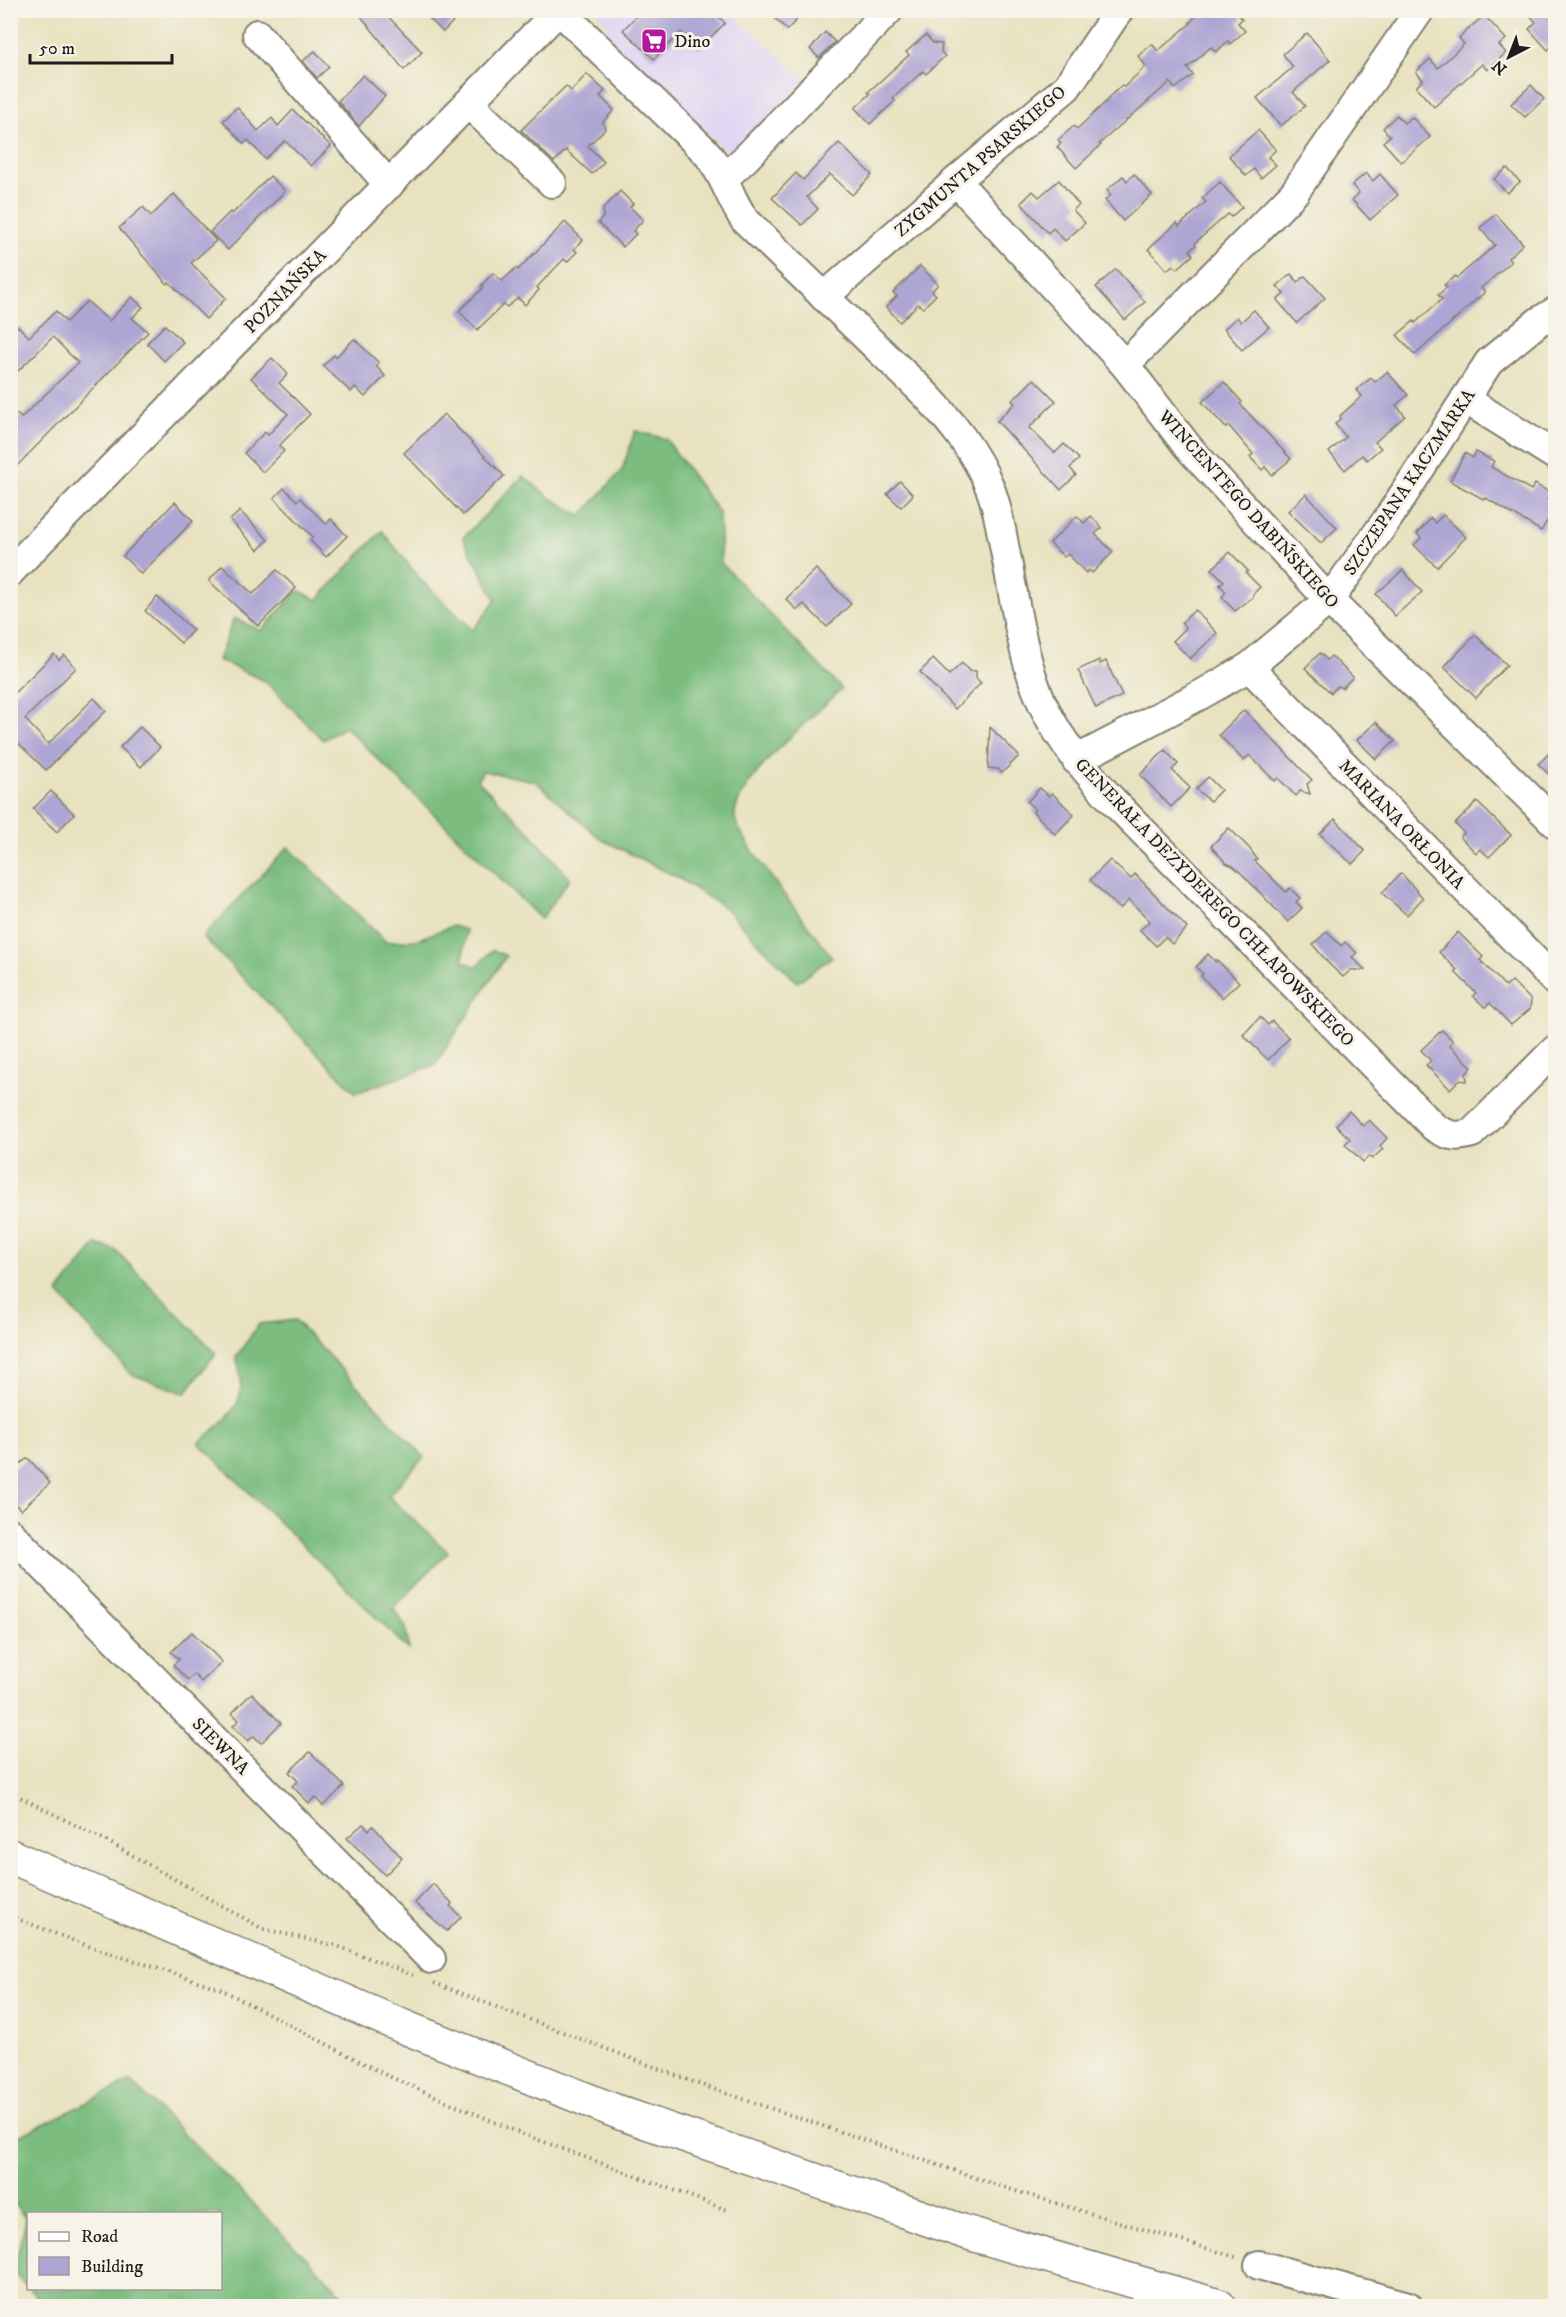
<svg xmlns="http://www.w3.org/2000/svg" width="1566" height="2317" font-family="'IM FELL DW Pica',serif">
<style>
.built{fill:#e0d4f4}
.forest{fill:#7bbd7f;stroke:#4c6c4e;stroke-width:1.5}
.building{fill:#ada5d3}
.lines{fill:none;stroke-linecap:round;stroke-linejoin:round}
.minor-casing{stroke:#827f6e;stroke-width:32}
.major-casing{stroke:#827f6e;stroke-width:36}
.path{stroke:#827f6e;stroke-width:4;stroke-dasharray:1.5 4.5;stroke-linecap:butt}
.minor{stroke:#fff;stroke-width:28}
.major{stroke:#fff;stroke-width:33}
.labels{text-anchor:middle;stroke-width:6;stroke-linejoin:round;paint-order:stroke}
.poi-label{font-size:18px;fill:#1c1c1c;stroke:#f7f3e8;text-anchor:start}
.street-label{font-size:18px;fill:#1c1c1c;stroke:#f7f3e8}
</style>
<rect width="100%" height="100%" fill="#f7f3e8"/>
<filter id="ink" filterUnits="userSpaceOnUse"><feTurbulence type="fractalNoise" baseFrequency=".0167" numOctaves="2"/><feDisplacementMap in="SourceGraphic" scale="12" xChannelSelector="R" yChannelSelector="G"/><feConvolveMatrix kernelMatrix="1 2 1 2 8 2 1 2 1" color-interpolation-filters="sRGB"/></filter>
<filter id="wash" filterUnits="userSpaceOnUse"><feTurbulence type="fractalNoise" baseFrequency=".008" numOctaves="4" result="noise"/><feDisplacementMap in="SourceGraphic" scale="24" xChannelSelector="R" yChannelSelector="G"/><feGaussianBlur stdDeviation="1.35" result="paint"/><feColorMatrix in="noise" values="0 0 0 0 0 0 0 0 0 0 0 0 0 0 0 0 0 1.4 0 .05"/><feComposite in="paint" operator="in"/></filter>
<g filter="url(#wash)">
<rect width="100%" height="100%" fill="#e8e2c0"/>
<polygon class="built" points="601,10 730,11 805,80 736,152 725,150 609,40 606,23 597,15"/>
<g class="forest">
<path d="M635 431 666 439 719 513 721 563 842 689C818 712 731 784 735 818 738 839 815 934 832 957L797 982 725 908 677 877 601 839 535 781 483 771 477 780 524 826 570 878 541 919 345 727 323 740 265 681 218 660 234 618 261 631 298 590 317 600 382 531 421 580 473 630 496 600 463 538 523 476 549 497 581 516 622 470Z"/>
<polygon points="288,847 386,942 416,940 452,926 466,930 463,961 476,967 493,950 506,956 435,1065 356,1093 203,937"/>
<polygon points="96,1244 115,1250 216,1353 185,1393 131,1374 58,1293"/>
<path d="M295 1320 424 1457 388 1496 448 1552 393 1608 406 1628 409 1650 199 1443C231 1414 251 1404 236 1357L259 1324Z"/>
<polygon points="131,2081 354,2306 46,2306 30,2289 220,2288 220,2214 28,2214 28,2287 14,2272 26,2219 11,2199 11,2140"/>
</g>
<g id="blocks">
<g class="building">
<polygon points="356,10 382,10 422,52 404,70"/>
<polygon points="421,10 464,10 443,32"/>
<polygon points="642,10 712,10 725,23 699,49 681,32 654,59 623,30"/>
<polygon points="767,10 806,10 787,30"/>
<polygon points="1202,10 1234,10 1242,19 1238,23 1245,31 1230,44 1228,41 1216,52 1211,47 1187,68 1193,75 1175,89 1170,82 1099,144 1101,145 1076,168 1057,147 1061,143 1058,140 1074,126 1077,129 1109,99 1108,98 1122,85 1124,87 1146,66 1138,56 1152,44 1158,51 1191,23 1190,22"/>
<polygon points="1525,10 1556,10 1556,43 1548,50 1529,29 1536,22"/>
<polygon points="1484,15 1506,39 1499,45 1506,53 1487,70 1482,64 1434,107 1416,87 1423,80 1416,72 1430,59 1438,68 1464,44 1459,38"/>
<polygon points="825,32 835,42 819,58 810,49"/>
<polygon points="1307,33 1330,60 1293,92 1305,106 1281,126 1257,98 1293,67 1283,54"/>
<polygon points="926,35 933,43 942,44 941,52 945,56 926,74 923,71 893,98 895,101 870,124 855,108 870,94 868,92 909,55 906,52"/>
<polygon points="315,51 329,67 317,78 303,61"/>
<polygon points="587,74 605,91 600,96 614,110 603,122 605,129 588,146 604,162 592,174 566,150 554,162 521,130 566,86 571,91"/>
<polygon points="363,75 385,96 359,126 338,101"/>
<polygon points="1531,85 1544,99 1525,117 1511,104"/>
<polygon points="237,107 258,131 272,118 278,126 293,110 331,146 311,166 285,141 265,159 248,140 244,144 223,121"/>
<polygon points="1397,115 1404,123 1412,117 1430,137 1401,162 1383,142 1390,136 1383,128"/>
<polygon points="1258,130 1276,150 1268,157 1276,165 1261,178 1254,169 1246,176 1229,156"/>
<polygon points="839,143 872,175 852,195 830,174 807,197 818,209 802,225 772,198 796,173 803,180"/>
<polygon points="1507,168 1520,182 1507,193 1494,179"/>
<polygon points="1366,173 1373,181 1380,174 1398,195 1370,220 1352,200 1359,193 1352,185"/>
<polygon points="1134,174 1152,195 1123,221 1105,200 1111,195 1107,190 1123,176 1127,181"/>
<polygon points="270,176 285,191 228,250 210,232 230,212 232,214"/>
<polygon points="1059,180 1079,205 1073,210 1085,223 1065,241 1053,228 1048,233 1021,203 1033,191 1039,197"/>
<polygon points="1220,182 1242,207 1231,217 1228,214 1195,243 1196,245 1190,250 1193,255 1177,269 1173,265 1167,270 1148,249 1177,223 1179,226 1206,202 1202,198"/>
<polygon points="620,191 633,204 630,207 643,220 633,231 636,234 623,247 598,223 603,217 603,209"/>
<polygon points="174,194 216,241 191,263 226,298 206,319 169,282 167,284 119,228 143,207 151,216"/>
<polygon points="1496,214 1523,244 1508,258 1511,262 1481,288 1485,292 1415,355 1397,335 1414,321 1415,323 1442,299 1438,295 1447,287 1444,285 1455,276 1457,278 1495,245 1480,228"/>
<polygon points="565,222 583,240 574,249 577,252 567,262 564,259 537,287 539,290 525,305 518,298 507,307 504,304 477,330 459,311 483,288 481,286 493,273 502,281 516,268 518,270"/>
<polygon points="920,266 938,284 932,291 936,295 923,308 918,304 900,322 886,307 897,296 893,293"/>
<polygon points="1116,269 1145,302 1125,320 1096,287"/>
<polygon points="1291,274 1298,282 1305,276 1325,298 1297,323 1277,300 1284,294 1277,286"/>
<polygon points="132,297 143,307 132,318 148,332 10,473 10,408 21,418 78,363 53,337 18,371 10,363 10,334 18,326 29,337 56,311 66,322 87,301 109,321"/>
<polygon points="1254,310 1269,327 1242,350 1224,329 1237,317 1241,322"/>
<polygon points="165,325 183,342 164,361 147,343"/>
<polygon points="354,339 379,363 376,366 385,376 365,397 355,387 351,392 323,366 334,355 336,357"/>
<polygon points="272,358 288,374 279,383 310,414 279,446 284,451 263,472 244,453 265,432 268,435 288,414 251,378"/>
<polygon points="1387,372 1408,395 1396,405 1405,416 1375,442 1381,448 1367,460 1362,455 1345,470 1329,452 1346,437 1335,424 1341,418 1340,416 1362,396 1356,390 1371,378 1375,382"/>
<polygon points="1034,379 1056,401 1029,428 1055,453 1064,444 1079,459 1070,468 1076,475 1061,490 997,421 1015,403 1012,401"/>
<polygon points="1224,382 1242,402 1240,404 1291,459 1272,475 1265,467 1262,470 1250,457 1253,454 1229,426 1226,428 1202,402"/>
<polygon points="444,414 504,476 463,515 404,453"/>
<polygon points="1476,452 1494,461 1491,467 1531,490 1535,484 1551,493 1547,500 1556,505 1556,507 1541,531 1486,498 1485,500 1450,481 1465,453 1473,458"/>
<polygon points="900,481 913,495 901,507 887,494"/>
<polygon points="284,488 297,501 300,498 326,524 331,519 347,536 326,557 310,540 313,537 274,498"/>
<polygon points="1306,494 1337,528 1321,543 1288,511"/>
<polygon points="175,502 193,521 141,574 123,556"/>
<polygon points="240,511 268,540 258,550 230,520"/>
<polygon points="1443,515 1466,537 1437,567 1414,545 1421,538 1417,534 1431,518 1435,523"/>
<polygon points="1077,516 1084,523 1091,516 1102,528 1095,534 1113,552 1092,573 1089,570 1086,573 1068,554 1064,557 1050,543"/>
<polygon points="1230,552 1248,571 1246,573 1260,587 1253,594 1253,597 1235,611 1222,597 1226,592 1220,585 1224,581 1212,569"/>
<polygon points="222,566 253,594 277,570 296,588 258,626 209,581"/>
<polygon points="816,569 851,604 827,627 804,604 797,610 786,599"/>
<polygon points="1403,570 1422,592 1395,616 1376,594"/>
<polygon points="157,597 193,630 181,643 145,611"/>
<polygon points="1195,610 1217,633 1190,659 1173,641 1186,628 1181,623"/>
<polygon points="1475,635 1507,665 1476,698 1444,667"/>
<polygon points="1320,653 1327,660 1331,656 1353,677 1342,688 1338,686 1331,693 1305,668"/>
<polygon points="54,654 59,660 64,655 76,668 25,719 48,744 94,698 106,711 46,770 19,744 10,753 10,697"/>
<polygon points="933,659 949,675 962,663 969,671 976,671 976,678 981,683 955,709 920,672"/>
<polygon points="1099,660 1100,664 1106,661 1122,696 1096,708 1078,670"/>
<polygon points="1244,710 1312,780 1307,784 1310,794 1300,791 1296,796 1278,778 1275,781 1249,755 1244,761 1219,735"/>
<polygon points="1376,722 1395,741 1376,759 1357,740"/>
<polygon points="140,727 160,747 141,767 120,747"/>
<polygon points="990,727 1019,756 1002,773 998,769 988,768"/>
<polygon points="1556,747 1556,781 1538,764"/>
<polygon points="1165,750 1178,764 1172,770 1190,788 1171,807 1140,775"/>
<polygon points="1208,777 1221,790 1210,801 1196,789"/>
<polygon points="1040,788 1049,796 1052,793 1074,815 1055,834 1033,812 1035,809 1027,802"/>
<polygon points="51,791 74,814 57,832 33,809"/>
<polygon points="1477,802 1511,835 1489,857 1480,849 1476,853 1460,837 1464,833 1455,824"/>
<polygon points="1335,819 1365,851 1352,864 1320,834"/>
<polygon points="1229,828 1250,849 1257,859 1255,861 1286,892 1290,888 1300,898 1296,902 1302,908 1288,922 1242,874 1233,866 1226,863 1211,846"/>
<polygon points="1110,860 1131,879 1135,874 1187,928 1172,944 1165,937 1156,946 1140,930 1150,921 1129,900 1120,909 1090,880"/>
<polygon points="1401,873 1423,898 1407,915 1382,893"/>
<polygon points="1327,931 1341,946 1345,942 1357,953 1352,957 1365,970 1351,970 1343,977 1330,965 1313,945"/>
<polygon points="1458,932 1483,957 1480,960 1506,987 1512,981 1531,1000 1530,1009 1511,1025 1490,1003 1485,1007 1473,996 1476,993 1455,972 1457,970 1439,952"/>
<polygon points="1208,954 1216,962 1217,960 1239,982 1222,998 1201,976 1203,974 1196,967"/>
<polygon points="1260,1017 1268,1025 1272,1021 1289,1038 1268,1060 1243,1035"/>
<polygon points="1442,1030 1453,1041 1449,1045 1472,1067 1466,1074 1467,1081 1459,1080 1450,1089 1426,1065 1431,1061 1421,1050"/>
<polygon points="1349,1111 1363,1126 1369,1120 1387,1138 1380,1146 1383,1149 1372,1159 1369,1156 1363,1162 1345,1144 1350,1139 1336,1125"/>
<polygon points="28,1458 50,1483 21,1510 10,1499 10,1471"/>
<polygon points="192,1632 222,1662 201,1682 194,1674 188,1680 173,1665 179,1659 171,1652"/>
<polygon points="252,1693 281,1723 261,1743 254,1736 248,1741 233,1726 239,1720 232,1713"/>
<polygon points="310,1752 344,1786 323,1806 315,1797 309,1803 292,1786 298,1781 289,1772"/>
<polygon points="363,1824 369,1830 373,1826 402,1858 385,1875 347,1838"/>
<polygon points="433,1884 452,1903 450,1906 461,1917 447,1931 415,1903"/>
</g>
</g>
</g>
<g filter="url(#ink)">
<use href="#blocks" fill-opacity="0" stroke="#827f6e" stroke-width="1.5"/>
<g class="lines">
<defs>
<g id="minor">
<polyline points="257,34 389,185"/>
<polyline points="468,103 552,183"/>
<polyline points="724,178 745,159 889,10"/>
<polyline points="956,181 1125,365 1188,447 1329,600 1556,824"/>
<polyline points="824,297 956,181 1067,87 1119,10"/>
<polyline points="1125,365 1294,193 1420,10"/>
<polyline points="1465,399 1556,456"/>
<path d="M10 572 559 10 705 151C723 171 729 197 744 219L926 395C952 423 976 452 990 488 998 508 1001 530 1005 550 1014 596 1020 644 1036 688 1052 732 1081 766 1112 800L1434 1127C1448 1136 1456 1138 1472 1133L1556 1049"/>
<polyline points="1249,667 1556,982"/>
<polyline points="1076,760 1202,694 1249,667 1329,600 1389,517 1489,362 1538,322 1556,311"/>
<polyline points="10,1533 431,1959"/>
<polyline points="1259,2265 1408,2306"/>
</g>
<polyline id="major" points="10,1856 404,2027 623,2114 965,2232 1219,2306"/>
</defs>
<use href="#minor" class="minor-casing"/>
<use href="#major" class="major-casing"/>
<g class="path">
<polyline points="10,1792 103,1839 263,1929 337,1946 413,1975"/>
<polyline points="10,1916 85,1945 219,1988 386,2075 520,2133 730,2211"/>
<polyline points="434,1983 696,2083 1009,2189 1239,2258"/>
</g>
<use href="#minor" class="minor"/>
<use href="#major" class="major"/>
</g>
</g>
<defs>
<symbol id="supermarket-square" viewBox="-11 -11 22 22"><rect x="-9" y="-9" width="18" height="18" rx="4" fill="#b5179e" stroke="#f7f3e8"/><path d="M-6-5.5h2.5l.6 2H6L4.5 2H-2.5L-4.4-4H-6ZM-1.5 3.2a1.3 1.3 0 1 0 .1 0ZM3 3.2a1.3 1.3 0 1 0 .1 0Z" fill="#fff"/></symbol>
</defs>
<g fill-rule="evenodd">
<use href="#supermarket-square" x="639" y="26" width="30" height="30"/>
</g>
<g class="labels">
<g class="poi-label">
<text x="674" y="47">Dino</text>
</g>
<g class="street-label">
<text transform="translate(980 161) rotate(-41)" y="6">ZYGMUNTA PSARSKIEGO</text>
<text transform="translate(285 291) rotate(-46)" y="6">POZNAŃSKA</text>
<text transform="translate(1409 482) rotate(-56)" y="6">SZCZEPANA KACZMARKA</text>
<text transform="translate(1249 509) rotate(48)" y="6">WINCENTEGO DABIŃSKIEGO</text>
<text transform="translate(1402 824) rotate(46)" y="6">MARIANA ORŁONIA</text>
<text transform="translate(1215 902) rotate(46)" y="6">GENERAŁA DEZYDEREGO CHŁAPOWSKIEGO</text>
<text transform="translate(221 1746) rotate(45)" y="6">SIEWNA</text>
</g>
</g>
<rect width="1566" height="2317" fill="none" stroke="#f7f3e8" stroke-width="36"/>
<rect x="27" y="2212" width="195" height="78" fill="#f7f3e8" stroke="#9f9d96" stroke-width="1.5"/>
<rect x="39" y="2232" width="30" height="9" fill="#ffffff" stroke="#9f9d96" stroke-width="1.5"/>
<text x="81" y="2242" font-size="18" fill="#1c1c1c">Road</text>
<rect x="39" y="2257" width="30" height="18" fill="#ada5d3" stroke="#9f9d96" stroke-width="1.5"/>
<text x="81" y="2272" font-size="18" fill="#1c1c1c">Building</text>
<g transform="translate(1509 57) rotate(222)" stroke="#f7f3e8" stroke-width="4.5" paint-order="stroke">
<path d="M0-4.5L10 22L0 15L-10 22Z" fill="#1c1c1c"/>
<text y="-9" font-size="16" font-weight="bold" text-anchor="middle" fill="#1c1c1c">N</text>
</g>
<path d="M30 54v9h142v-9" fill="none" stroke="#1c1c1c" stroke-width="3"/>
<text x="39" y="54" font-size="18" fill="#1c1c1c" stroke="#f7f3e8" stroke-width="4.5" paint-order="stroke">50 m</text>
</svg>
